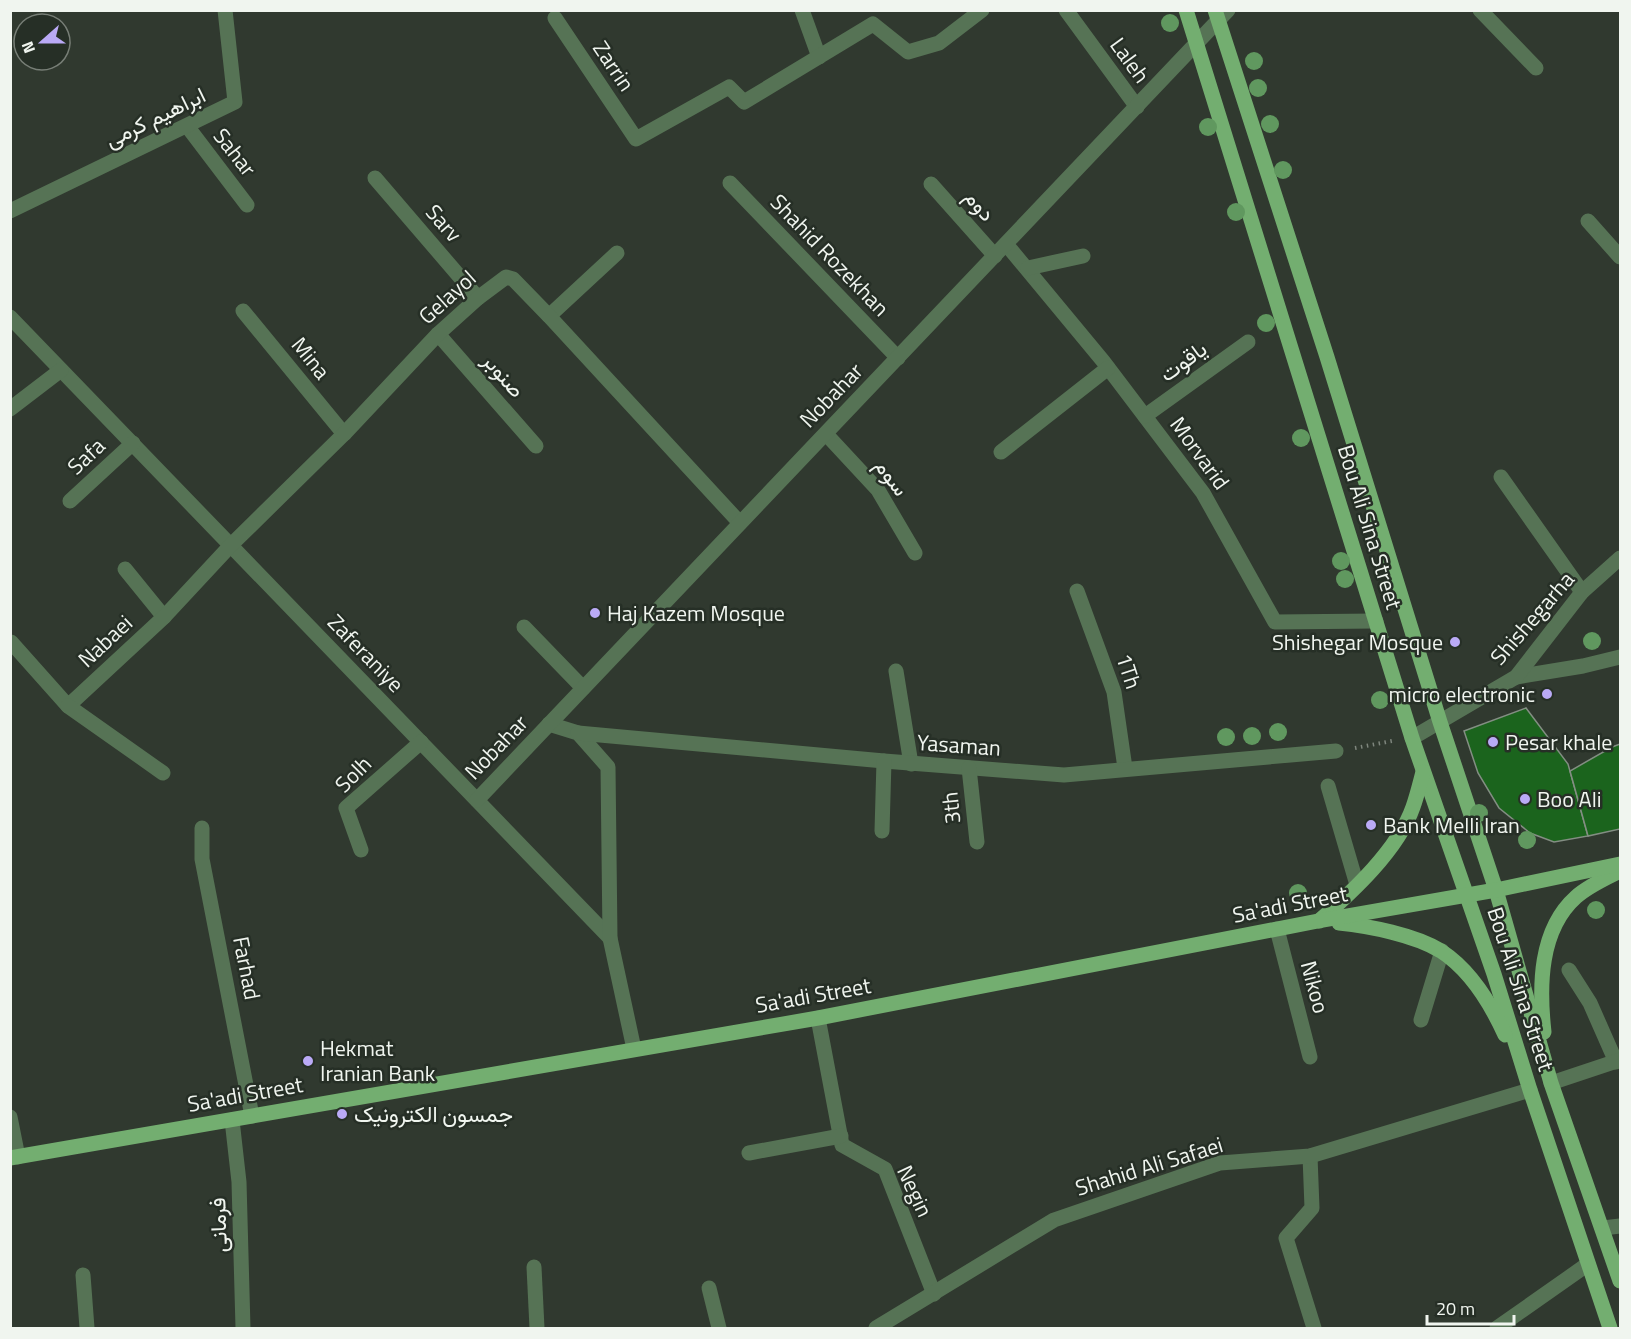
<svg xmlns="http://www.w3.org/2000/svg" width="1631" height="1339" font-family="'Titillium Web',Vazirmatn,sans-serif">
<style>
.building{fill:#1b641d;stroke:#838e83;stroke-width:1.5}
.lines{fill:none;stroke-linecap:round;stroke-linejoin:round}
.path{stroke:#7e867d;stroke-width:4;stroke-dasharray:1.5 4.5;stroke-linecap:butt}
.minor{stroke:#567355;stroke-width:15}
.major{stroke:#73ae70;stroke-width:15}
.tree{fill:#60985f}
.poi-dot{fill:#baaaf6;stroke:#262f26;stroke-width:2}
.labels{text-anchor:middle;stroke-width:5;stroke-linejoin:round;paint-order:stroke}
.street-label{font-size:22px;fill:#f0f5ef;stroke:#262f26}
.poi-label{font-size:22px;fill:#f0f5ef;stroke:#262f26;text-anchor:start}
</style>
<rect width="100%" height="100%" fill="#30392f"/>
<g class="building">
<polygon points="1526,708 1568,764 1588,836 1554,842 1530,833 1499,808 1478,773 1464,731"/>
<polygon points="1620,744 1620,829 1588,836 1570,771 1612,747"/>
</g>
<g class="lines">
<polyline class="path" points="1355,748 1392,741"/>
<g class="minor">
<polyline points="802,10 819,57"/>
<polyline points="1066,10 1137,107"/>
<polyline points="1480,10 1536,68"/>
<polyline points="555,18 636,139 729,87 744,102 873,24 908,52 939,43 982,10"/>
<polyline points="187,126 247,205"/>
<polyline points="375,178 478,298"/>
<polyline points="730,183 898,358"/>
<polyline points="931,184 995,256"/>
<polyline points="10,211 235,102 225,10"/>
<polyline points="1588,221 1620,257"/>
<polyline points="1006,244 1103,361 1203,493 1275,622 1376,621"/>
<polyline points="1028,268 1083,256"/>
<polyline points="243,311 344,434"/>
<polyline points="549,316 617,253"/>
<polyline points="10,317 610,938"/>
<polyline points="438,334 536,446"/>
<polyline points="10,409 61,370"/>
<polyline points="1145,416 1248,342"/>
<polyline points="826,434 878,490 915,553"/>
<polyline points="1001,452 1108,368"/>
<polyline points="1501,477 1582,592"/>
<polyline points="70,501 133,443"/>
<polyline points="125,569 164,617"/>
<polyline points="1077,591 1114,692 1125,768"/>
<polyline points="524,627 583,688"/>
<polyline points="11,642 68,706 164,617 231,545 344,434 438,334 478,298 506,277 513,279 549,316 740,523"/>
<polyline points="896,671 911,764"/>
<polyline points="1516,677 1583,666 1620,657"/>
<polyline points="68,706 163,773"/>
<polyline points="549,724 578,733 608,767 610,938 634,1049"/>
<polyline points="578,733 884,761 1064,775 1336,751"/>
<polyline points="1412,738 1516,677 1582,592 1620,558"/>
<polyline points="969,768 977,842"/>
<polyline points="1328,786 1357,885"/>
<polyline points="477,800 1228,10"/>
<polyline points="202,828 202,859 252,1116"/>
<polyline points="882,831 884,761"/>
<polyline points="361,850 346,808 421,742"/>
<polyline points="1277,929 1310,1057"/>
<polyline points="1569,970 1590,1003 1616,1062"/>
<polyline points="818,1018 842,1145 885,1169 934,1294"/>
<polyline points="1421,1020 1442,951"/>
<polyline points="1551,1083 1620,1060"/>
<polyline points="10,1117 18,1157"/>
<polyline points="232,1120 239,1182 243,1328"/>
<polyline points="749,1153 841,1136"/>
<polyline points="1310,1156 1312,1208 1286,1238 1314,1328"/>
<polyline points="1603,1228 1620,1226"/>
<polyline points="534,1267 537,1328"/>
<polyline points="83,1275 87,1328"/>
<polyline points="709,1288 719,1328"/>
<polyline points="876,1328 1054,1220 1220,1163 1310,1156 1530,1090"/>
<polyline points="1497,1328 1588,1264"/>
</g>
<g class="major">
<polyline points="1186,10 1412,738 1494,974 1530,1090 1610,1328"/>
<polyline points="1215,10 1327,357 1440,722 1496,890 1551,1083 1620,1281"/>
<path d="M1319 921C1352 892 1398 850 1413 807 1417 796 1420 783 1423 772"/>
<path d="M1339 923C1369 926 1415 935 1441 951 1470 970 1491 1004 1505 1035"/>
<path d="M1544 1032C1539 987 1539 930 1576 897 1588 886 1606 878 1620 871"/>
<polyline points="10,1158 818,1018 1318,921 1496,890 1620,864"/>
</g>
</g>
<g class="tree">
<circle cx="1170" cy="23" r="9"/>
<circle cx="1254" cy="61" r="9"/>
<circle cx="1258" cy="88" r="9"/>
<circle cx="1270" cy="124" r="9"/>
<circle cx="1208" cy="127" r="9"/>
<circle cx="1283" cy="170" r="9"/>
<circle cx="1236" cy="212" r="9"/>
<circle cx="1266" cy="323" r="9"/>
<circle cx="1301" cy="438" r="9"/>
<circle cx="1341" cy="561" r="9"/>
<circle cx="1345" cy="579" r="9"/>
<circle cx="1592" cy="641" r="9"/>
<circle cx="1380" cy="700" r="9"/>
<circle cx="1278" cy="732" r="9"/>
<circle cx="1252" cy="736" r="9"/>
<circle cx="1226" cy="737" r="9"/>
<circle cx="1479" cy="813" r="9"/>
<circle cx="1527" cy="840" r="9"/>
<circle cx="1298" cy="893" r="9"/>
<circle cx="1596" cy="910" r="9"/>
</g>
<g class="poi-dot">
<circle cx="595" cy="613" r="6"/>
<circle cx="1455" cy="642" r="6"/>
<circle cx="1547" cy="694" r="6"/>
<circle cx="1493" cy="742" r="6"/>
<circle cx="1525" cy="799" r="6"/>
<circle cx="1371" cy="825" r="6"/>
<circle cx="308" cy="1061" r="6"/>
<circle cx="342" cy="1114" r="6"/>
</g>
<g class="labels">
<g class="street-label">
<text transform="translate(1130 60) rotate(54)" y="8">Laleh</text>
<text transform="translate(614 66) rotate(56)" y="8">Zarrin</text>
<text transform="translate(155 117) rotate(-26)" y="8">ابراهیم کرمی</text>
<text transform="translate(235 152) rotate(52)" y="8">Sahar</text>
<text transform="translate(980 205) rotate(49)" y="8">دوم</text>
<text transform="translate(444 223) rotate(49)" y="8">Sarv</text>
<text transform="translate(830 255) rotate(46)" y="8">Shahid Rozekhan</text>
<text transform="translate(447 297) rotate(-42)" y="8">Gelayol</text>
<text transform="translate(311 358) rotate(51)" y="8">Mina</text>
<text transform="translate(1183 361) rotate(-36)" y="8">یاقوت</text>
<text transform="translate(504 375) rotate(49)" y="8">صنوبر</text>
<text transform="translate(831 395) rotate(-46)" y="8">Nobahar</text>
<text transform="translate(1200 453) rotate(54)" y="8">Morvarid</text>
<text transform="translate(86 456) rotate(-43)" y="8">Safa</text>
<text transform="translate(892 477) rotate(53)" y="8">سوم</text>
<text transform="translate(1370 527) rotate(73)" y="8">Bou Ali Sina Street</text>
<text transform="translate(1532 618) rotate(-49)" y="8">Shishegarha</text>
<text transform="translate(105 641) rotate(-43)" y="8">Nabaei</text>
<text transform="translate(366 653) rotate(46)" y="8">Zaferaniye</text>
<text transform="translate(1129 671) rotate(72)" y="8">1Th</text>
<text transform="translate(959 745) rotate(4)" y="8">Yasaman</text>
<text transform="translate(496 747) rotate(-46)" y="8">Nobahar</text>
<text transform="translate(353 774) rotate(-45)" y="8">Solh</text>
<text transform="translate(951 808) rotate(-96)" y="8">3th</text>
<text transform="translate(1290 904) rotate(-11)" y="8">Sa'adi Street</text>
<text transform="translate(247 968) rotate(79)" y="8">Farhad</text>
<text transform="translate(1315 987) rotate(75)" y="8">Nikoo</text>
<text transform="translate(1521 989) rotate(72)" y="8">Bou Ali Sina Street</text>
<text transform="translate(813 995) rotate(-10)" y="8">Sa'adi Street</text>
<text transform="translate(245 1094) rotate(-10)" y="8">Sa'adi Street</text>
<text transform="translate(1149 1166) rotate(-17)" y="8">Shahid Ali Safaei</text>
<text transform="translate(915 1191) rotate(65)" y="8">Negin</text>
<text transform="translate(218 1225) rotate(-92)" y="8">فرمانی</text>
</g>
<g class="poi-label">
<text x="607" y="621">Haj Kazem Mosque</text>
<text x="1443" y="650" text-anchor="end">Shishegar Mosque</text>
<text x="1535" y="702" text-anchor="end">micro electronic</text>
<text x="1505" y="750">Pesar khale</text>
<text x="1537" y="807">Boo Ali</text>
<text x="1383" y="833">Bank Melli Iran</text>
<text x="320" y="1056">Hekmat<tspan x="320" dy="25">Iranian Bank</tspan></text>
<text x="354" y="1122">جمسون الکترونیک</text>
</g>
</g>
<rect width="1631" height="1339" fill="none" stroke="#f0f5ef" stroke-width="24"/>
<g transform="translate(42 42) rotate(249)"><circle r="28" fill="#262f26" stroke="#777e76" stroke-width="1.5"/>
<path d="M0-4.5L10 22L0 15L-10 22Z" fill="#baaaf6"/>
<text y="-9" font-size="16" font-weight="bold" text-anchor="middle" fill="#f0f5ef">N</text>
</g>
<path d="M1427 1315v9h87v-9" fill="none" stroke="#f0f5ef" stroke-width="3"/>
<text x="1436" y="1315" font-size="18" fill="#f0f5ef" stroke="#262f26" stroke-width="4.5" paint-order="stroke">20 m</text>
</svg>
